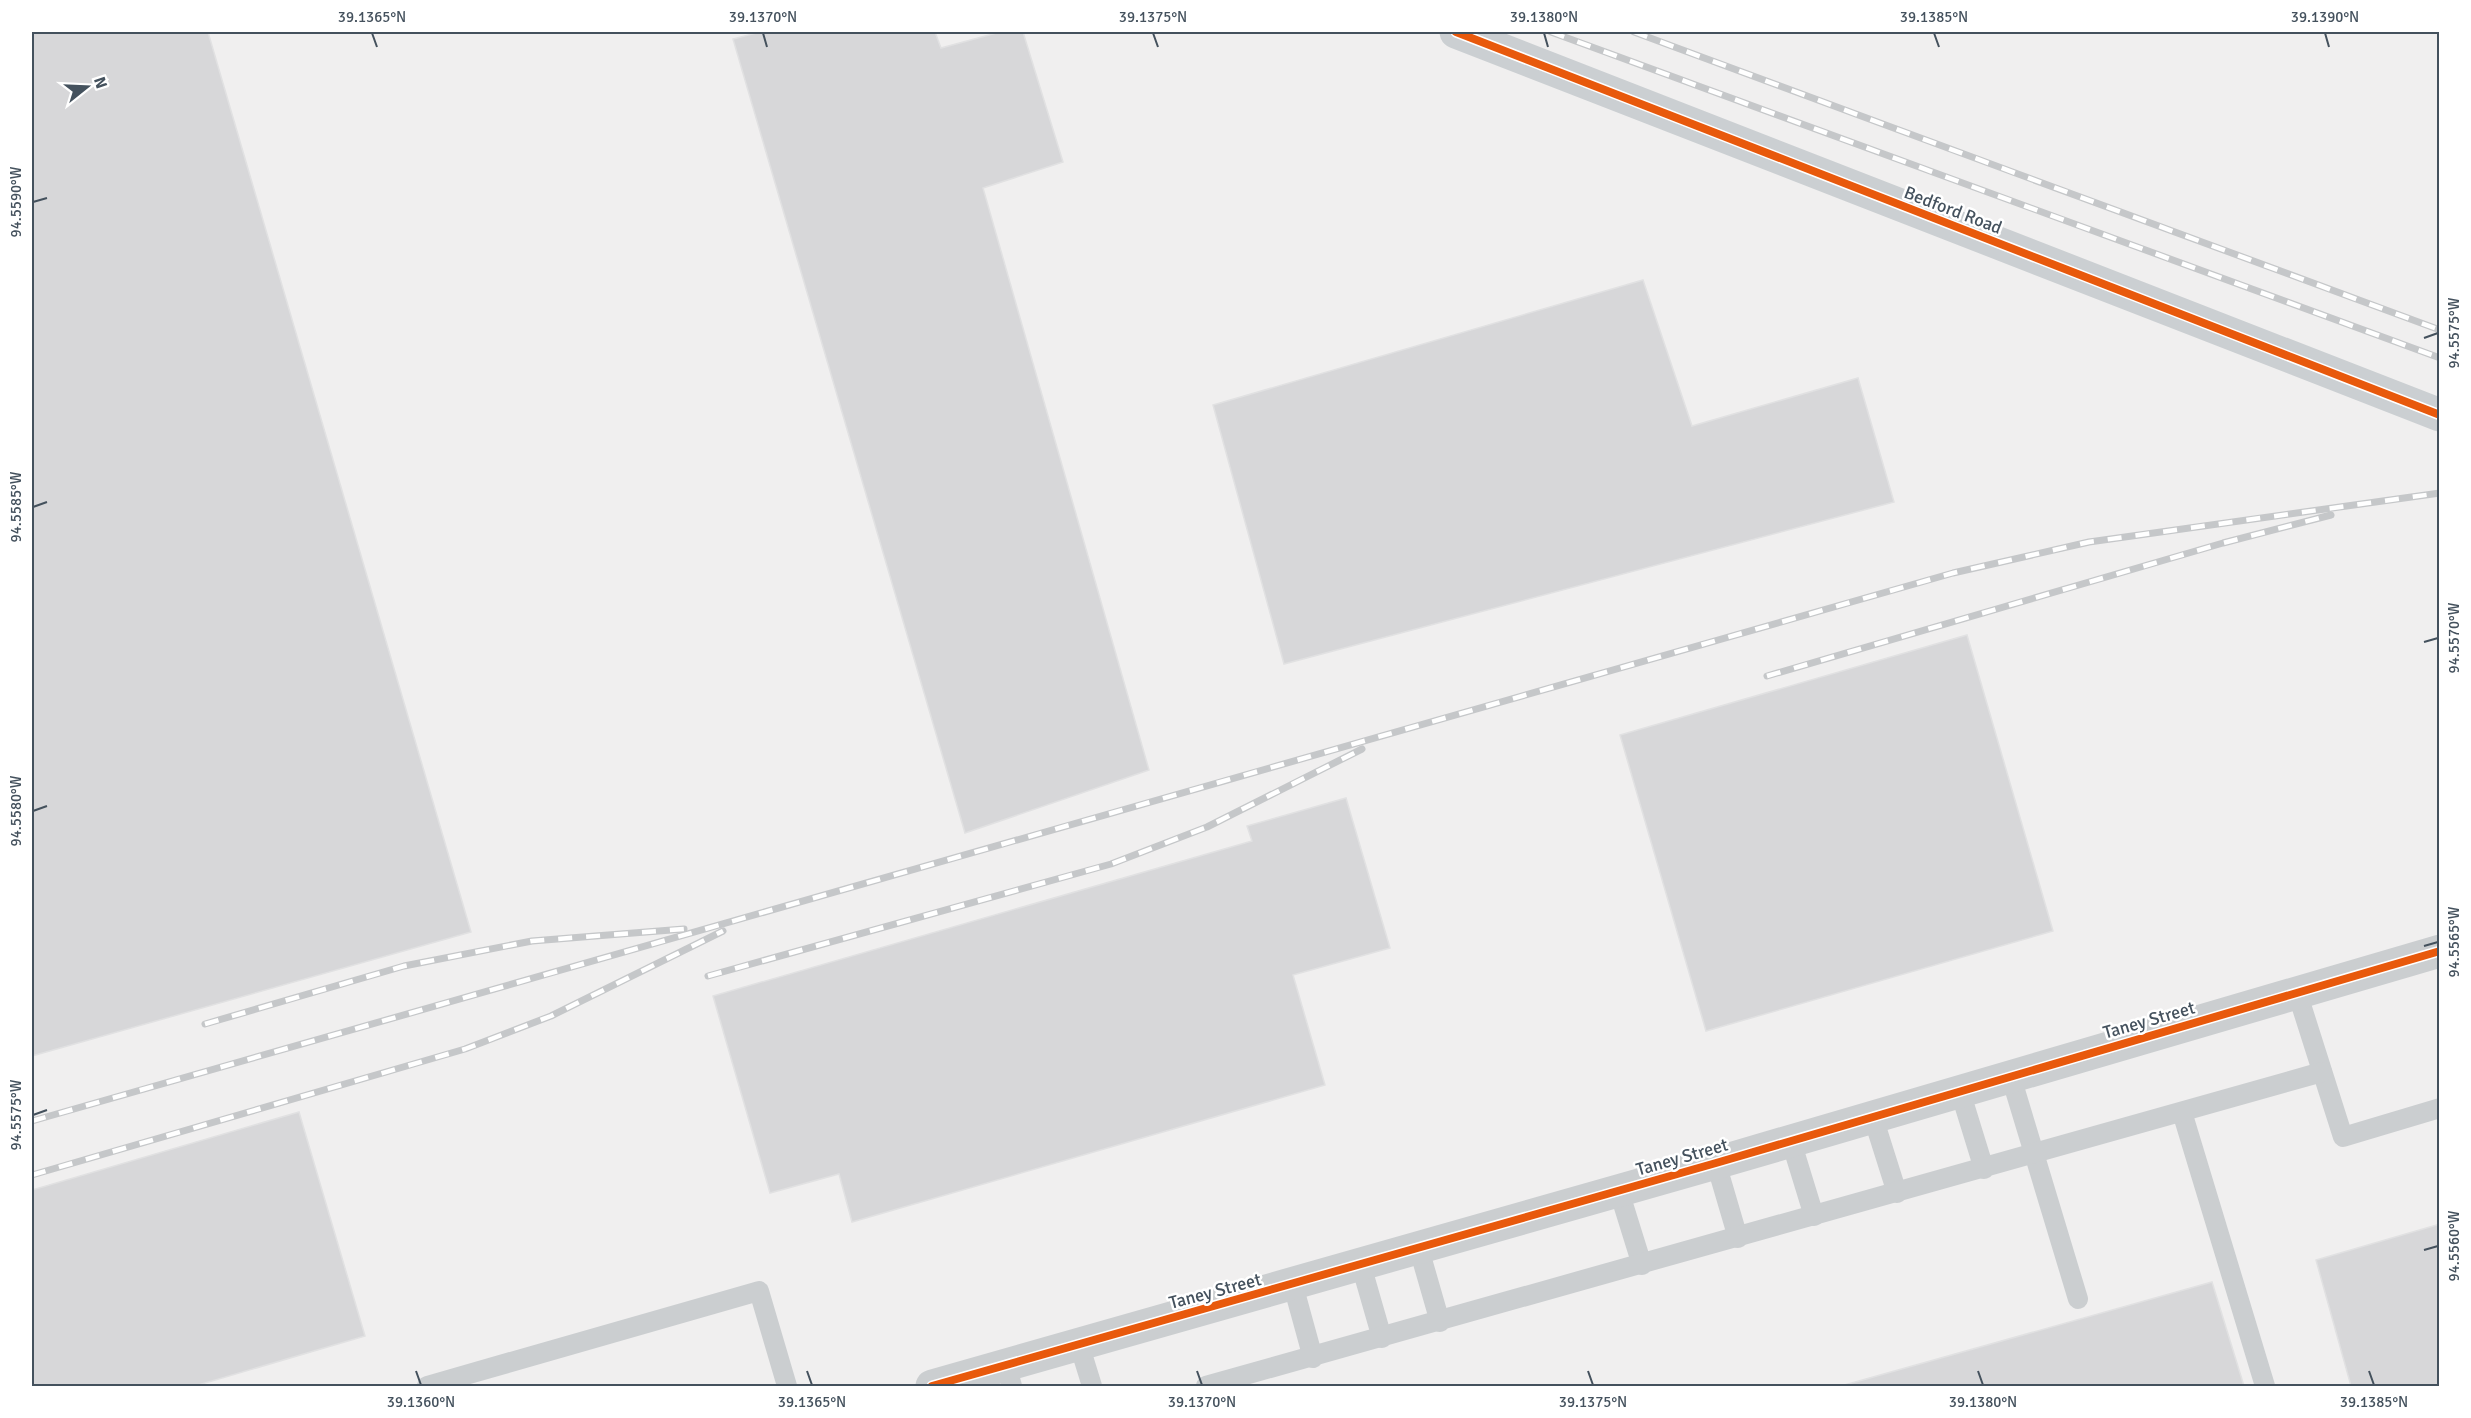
<svg xmlns="http://www.w3.org/2000/svg" width="2471" height="1418" font-family="Signika,sans-serif">
<style>
.building{fill:#d7d7d9;stroke:#e1e1e2;stroke-width:1.5}
.lines{fill:none;stroke-linecap:round;stroke-linejoin:round}
.lane{stroke:#cbced0;stroke-width:20}
.street{stroke:#cbced0;stroke-width:33}
.secondary{stroke:#cbcfd2;stroke-width:33}
.rail-casing{stroke:#c5c7c9;stroke-width:7}
.rail{stroke:#fff;stroke-width:4.5;stroke-dasharray:14;stroke-linecap:butt}
.cycleway-casing{stroke:#fff;stroke-width:11}
.cycleway{stroke:#e8590c;stroke-width:8}
.ticks{fill:none;stroke:#44515d;stroke-width:2}
.labels{text-anchor:middle;stroke-width:5;stroke-linejoin:round;paint-order:stroke}
.street-label{font-size:18px;fill:#44515d;stroke:#fff}
.neatline{fill:none;stroke:#44515d;stroke-width:2}
.ticks-label{font-size:15px;text-anchor:middle;fill:#44515d}
</style>
<rect width="100%" height="100%" fill="#f0efef"/>
<g class="building">
<polygon points="32,32 208,32 471,932 32,1056"/>
<polygon points="760,32 935,32 941,48 1000,32 1023,32 1063,162 983,188 1149,770 965,833 733,39"/>
<polygon points="1643,280 1692,426 1858,378 1894,502 1284,664 1213,405"/>
<polygon points="1967,635 2053,931 1706,1031 1620,735"/>
<polygon points="1346,798 1390,948 1293,975 1325,1085 852,1222 839,1174 770,1193 713,996 1252,841 1247,826"/>
<polygon points="299,1112 365,1336 195,1386 32,1386 32,1190"/>
<polygon points="2440,1224 2440,1386 2351,1386 2316,1260"/>
<polygon points="2212,1282 2244,1386 1841,1386"/>
</g>
<g class="lines">
<g class="lane">
<polyline points="2297,992 2343,1137 2440,1108"/>
<polyline points="2011,1077 2078,1299"/>
<polyline points="1960,1091 1984,1169"/>
<polyline points="2182,1112 2265,1386"/>
<polyline points="1873,1117 1897,1193"/>
<polyline points="1791,1141 1814,1216"/>
<polyline points="1716,1163 1738,1238"/>
<polyline points="1619,1191 1642,1265"/>
<polyline points="1419,1249 1440,1322"/>
<polyline points="1361,1265 1382,1338"/>
<polyline points="1293,1285 1313,1358"/>
<polyline points="1079,1344 1092,1386"/>
<polyline points="1006,1365 1012,1386"/>
<polyline points="427,1386 759,1291 787,1386"/>
<polyline points="1206,1386 2322,1072"/>
</g>
<polyline class="street" points="932,1386 1716,1163 2440,951"/>
<polyline class="secondary" points="1456,32 2440,415"/>
<g class="rail-casing">
<g id="rail">
<polyline points="1551,32 2440,358"/>
<polyline points="1634,32 2440,330"/>
<polyline points="1767,676 2223,543 2331,515"/>
<polyline points="708,976 1111,864 1207,827 1362,749"/>
<polyline points="205,1024 404,966 532,941 684,929"/>
<polyline points="32,1121 1953,573 2089,542 2440,493"/>
<polyline points="32,1175 465,1049 551,1016 723,931"/>
</g>
</g>
<use href="#rail" class="rail"/>
<g class="cycleway-casing">
<g id="cycleway">
<polyline points="1456,32 2440,415"/>
<polyline points="932,1386 1716,1163 2440,951"/>
</g>
</g>
<use href="#cycleway" class="cycleway"/>
</g>
<path class="ticks" d="M 372,33 L 377,47M 763,33 L 767,47M 1153,33 L 1158,47M 1544,33 L 1548,47M 1934,33 L 1939,47M 2325,33 L 2329,47M 33,202 L 47,198M 2424,338 L 2438,333M 33,507 L 47,502M 2424,642 L 2438,638M 33,811 L 47,806M 2424,946 L 2438,942M 33,1115 L 47,1110M 2424,1250 L 2438,1246M 416,1371 L 421,1385M 807,1371 L 812,1385M 1197,1371 L 1202,1385M 1588,1371 L 1593,1385M 1978,1371 L 1983,1385M 2369,1371 L 2374,1385"/>
<g class="labels">
<g class="street-label">
<text transform="translate(1953 210) rotate(21)" y="6">Bedford Road</text>
<text transform="translate(2149 1020) rotate(-16)" y="6">Taney Street</text>
<text transform="translate(1682 1157) rotate(-16)" y="6">Taney Street</text>
<text transform="translate(1215 1291) rotate(-15)" y="6">Taney Street</text>
</g>
</g>
<rect width="2471" height="1418" fill="none" stroke="#ffffff" stroke-width="66"/>
<g transform="translate(87 87) rotate(72)" stroke="#ffffff" stroke-width="4.5" paint-order="stroke">
<path d="M0-4.5L10 22L0 15L-10 22Z" fill="#44515d"/>
<text y="-9" font-size="16" font-weight="bold" text-anchor="middle" fill="#44515d">N</text>
</g>
<rect x="33" y="33" width="2405" height="1352" class="neatline"/>
<g class="ticks-label">
<text x="372" y="22">39.1365°N</text>
<text x="763" y="22">39.1370°N</text>
<text x="1153" y="22">39.1375°N</text>
<text x="1544" y="22">39.1380°N</text>
<text x="1934" y="22">39.1385°N</text>
<text x="2325" y="22">39.1390°N</text>
<text transform="translate(16 202) rotate(-90)" y="5">94.5590°W</text>
<text transform="translate(2454 333) rotate(-90)" y="5">94.5575°W</text>
<text transform="translate(16 507) rotate(-90)" y="5">94.5585°W</text>
<text transform="translate(2454 638) rotate(-90)" y="5">94.5570°W</text>
<text transform="translate(16 811) rotate(-90)" y="5">94.5580°W</text>
<text transform="translate(2454 942) rotate(-90)" y="5">94.5565°W</text>
<text transform="translate(16 1115) rotate(-90)" y="5">94.5575°W</text>
<text transform="translate(2454 1246) rotate(-90)" y="5">94.5560°W</text>
<text x="421" y="1407">39.1360°N</text>
<text x="812" y="1407">39.1365°N</text>
<text x="1202" y="1407">39.1370°N</text>
<text x="1593" y="1407">39.1375°N</text>
<text x="1983" y="1407">39.1380°N</text>
<text x="2374" y="1407">39.1385°N</text>
</g>
</svg>
